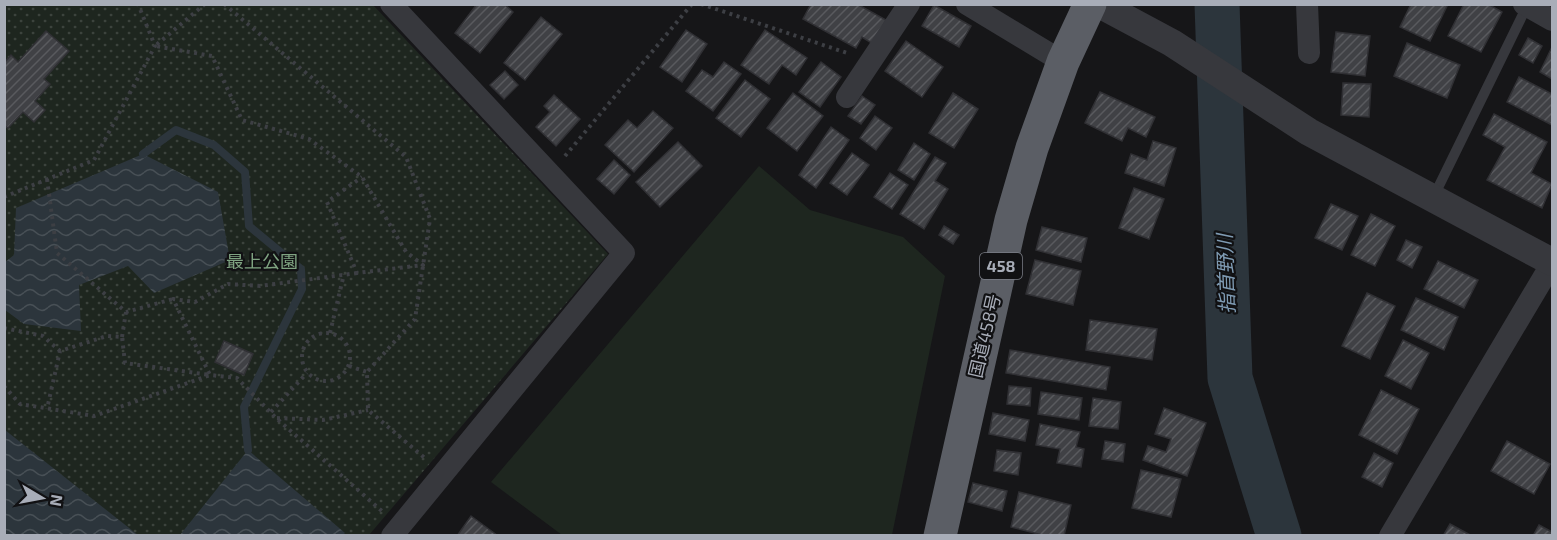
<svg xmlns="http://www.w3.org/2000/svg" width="1557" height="540" font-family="'Exo 2','Noto Sans JP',sans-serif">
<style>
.park{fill:url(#park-dots)}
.pitch{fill:#1e261f}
.water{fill:url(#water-waves)}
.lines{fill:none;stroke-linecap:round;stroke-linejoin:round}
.stream{stroke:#2c353c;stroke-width:8}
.river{stroke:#2c353c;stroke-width:45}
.building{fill:url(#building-hatch);stroke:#303034;stroke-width:1.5}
.path{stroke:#3d3f44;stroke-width:4;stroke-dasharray:3 4.5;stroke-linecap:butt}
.service{stroke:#37383d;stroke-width:10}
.minor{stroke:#37383d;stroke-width:22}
.tertiary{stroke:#37383d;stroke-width:28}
.trunk{stroke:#5b5e65;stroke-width:33}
.labels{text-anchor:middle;stroke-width:4.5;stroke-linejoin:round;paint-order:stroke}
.shield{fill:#111113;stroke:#7b7e86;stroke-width:1.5}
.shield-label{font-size:16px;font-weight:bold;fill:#a8adb8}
.park-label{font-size:18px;fill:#7fa381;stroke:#111113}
.street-label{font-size:18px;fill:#a8adb8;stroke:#111113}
.water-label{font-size:20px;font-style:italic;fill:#7f9bb3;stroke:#111113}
</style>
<defs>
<pattern id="park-dots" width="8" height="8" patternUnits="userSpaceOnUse" patternTransform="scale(1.5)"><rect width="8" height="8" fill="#1e261f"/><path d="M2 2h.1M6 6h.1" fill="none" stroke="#3c433d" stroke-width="1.8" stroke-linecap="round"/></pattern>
<pattern id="water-waves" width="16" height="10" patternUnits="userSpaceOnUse" patternTransform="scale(1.5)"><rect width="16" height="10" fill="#2c353c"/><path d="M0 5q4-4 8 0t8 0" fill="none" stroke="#485056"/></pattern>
<pattern id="building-hatch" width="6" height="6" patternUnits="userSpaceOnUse" patternTransform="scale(1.5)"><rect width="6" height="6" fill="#404145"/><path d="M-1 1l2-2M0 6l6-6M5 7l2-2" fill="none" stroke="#595a5e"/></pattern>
</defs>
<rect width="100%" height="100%" fill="#161618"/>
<polygon class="park" points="4,5 373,5 608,254 369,535 5,535"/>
<polygon class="pitch" points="759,166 810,210 903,237 945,276 892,535 562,535 491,482"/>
<g class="water">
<polygon points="143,154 218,192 230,260 154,293 128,266 79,285 81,331 24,324 5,310 5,262 14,255 16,208"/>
<polygon points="4,430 5,430 138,535 5,535"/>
<polygon points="248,450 345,533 343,535 180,535"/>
</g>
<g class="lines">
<polyline class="stream" points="143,154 176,130 214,145 245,172 249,226 301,269 302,289 244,407 248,450"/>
<polyline class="river" points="1217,4 1230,378 1279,536"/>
</g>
<g class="building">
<polygon points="477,4 504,4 513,12 480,53 455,33"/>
<polygon points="811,4 857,4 886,20 873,44 862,37 856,48 803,19"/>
<polygon points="1411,4 1448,4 1430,41 1400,27"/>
<polygon points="1464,4 1488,4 1502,12 1481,52 1448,36"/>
<polygon points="934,5 971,26 959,47 922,26"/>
<polygon points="541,17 562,34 525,80 504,63"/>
<polygon points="686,30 707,44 682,82 660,67"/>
<polygon points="765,30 807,58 796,75 782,65 769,84 741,65"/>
<polygon points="46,31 69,51 44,79 50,84 35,101 45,110 34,122 23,112 8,128 4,126 4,63 11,55 18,62"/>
<polygon points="1336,32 1370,36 1365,76 1331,72"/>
<polygon points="1528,38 1542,46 1533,63 1519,55"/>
<polygon points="906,41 943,67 922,97 885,71"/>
<polygon points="1407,43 1460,65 1447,98 1394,76"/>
<polygon points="1552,47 1552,79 1540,72"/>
<polygon points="724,62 741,74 713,111 686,91 702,70 713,77"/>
<polygon points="821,62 841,77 820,107 799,92"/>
<polygon points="505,71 518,85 504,99 490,85"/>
<polygon points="1519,77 1552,94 1552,125 1507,102"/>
<polygon points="745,80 770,99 741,137 716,118"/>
<polygon points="1343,83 1371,84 1369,117 1341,115"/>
<polygon points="1100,92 1155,117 1146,137 1128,128 1122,141 1085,123"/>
<polygon points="793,93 823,116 797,151 767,128"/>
<polygon points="953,93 978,109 954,148 929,133"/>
<polygon points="554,95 580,119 556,146 536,127 550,112 544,106"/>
<polygon points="862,96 875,105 861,124 848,116"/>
<polygon points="653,111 673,128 634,172 605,145 628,120 637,128"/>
<polygon points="1494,114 1547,142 1531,173 1552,184 1542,208 1487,180 1505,147 1483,135"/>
<polygon points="875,116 892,128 876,150 860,138"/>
<polygon points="831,127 849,140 816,188 799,175"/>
<polygon points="1153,141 1176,148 1164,186 1125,173 1131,154 1147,160"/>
<polygon points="678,142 702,166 660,207 636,182"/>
<polygon points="914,143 930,154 914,180 898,170"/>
<polygon points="852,153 869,165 847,195 830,183"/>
<polygon points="935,157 946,163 935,181 948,189 924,229 900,214"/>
<polygon points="614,160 630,175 614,194 597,179"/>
<polygon points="890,173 908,185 892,209 874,197"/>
<polygon points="1134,188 1164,199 1149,239 1119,228"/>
<polygon points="1331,204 1358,216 1342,250 1315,238"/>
<polygon points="1371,214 1395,226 1375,266 1351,255"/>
<polygon points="944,226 959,235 953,244 939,235"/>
<polygon points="1042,227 1087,238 1081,262 1036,250"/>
<polygon points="1406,240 1422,247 1412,268 1397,260"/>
<polygon points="1035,260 1081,271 1073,305 1026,294"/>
<polygon points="1438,261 1478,280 1464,308 1424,289"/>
<polygon points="1367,293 1395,306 1370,359 1342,346"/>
<polygon points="1416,298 1458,317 1444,350 1401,330"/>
<polygon points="1090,320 1157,329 1152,360 1086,350"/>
<polygon points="1403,340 1429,353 1411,389 1385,376"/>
<polygon points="224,341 253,354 244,375 215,362"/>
<polygon points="1010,350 1110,367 1106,390 1006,373"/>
<polygon points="1009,386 1031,388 1030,406 1007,404"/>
<polygon points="1381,390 1419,409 1397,454 1359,435"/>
<polygon points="1041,392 1082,398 1079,420 1038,414"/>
<polygon points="1093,398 1121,402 1118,429 1089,426"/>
<polygon points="1164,408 1206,423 1187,476 1143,460 1148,446 1166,452 1171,439 1155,434"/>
<polygon points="993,413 1029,420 1025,441 989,434"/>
<polygon points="1040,424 1080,432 1076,447 1084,449 1081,467 1057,463 1060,449 1036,445"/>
<polygon points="1105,441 1125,444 1123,462 1102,459"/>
<polygon points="1507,441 1550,464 1534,494 1491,471"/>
<polygon points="997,450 1021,453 1018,475 994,471"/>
<polygon points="1374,453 1393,463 1382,487 1362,477"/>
<polygon points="1141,470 1181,479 1171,517 1132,508"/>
<polygon points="973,483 1007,491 1002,511 968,502"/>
<polygon points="1019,492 1071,505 1064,536 1046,536 1011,527"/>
<polygon points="471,516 498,536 457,536"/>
<polygon points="1450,524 1472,536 1443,536"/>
<polygon points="1539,525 1552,532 1552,536 1533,536"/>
</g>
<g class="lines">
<g class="path">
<polyline points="205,4 155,46 212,56 242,120 309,139 362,177 406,252 423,265 357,273 327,202 362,177"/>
<polyline points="224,4 406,157 430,219 415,319 367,372 368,410 426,459"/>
<polyline points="701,4 847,53"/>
<polyline points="565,156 692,4"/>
<polyline points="47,179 57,253 126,312 173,299"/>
<polyline points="4,197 94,160 155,46 138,4"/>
<polyline points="357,273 260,286 228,284 195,302 173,299 210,375 237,378 276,418 383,512"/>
<polyline points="4,328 43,336 60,351"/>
<circle cx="326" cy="357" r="24"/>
<polyline points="330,333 344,274"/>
<polyline points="122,337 126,312"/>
<polyline points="349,366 367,372"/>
<polyline points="4,386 20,404 94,416 210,375 125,363 122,337 107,336 60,351 47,409"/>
<polyline points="271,412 307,373"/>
<polyline points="277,418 323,420 368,410"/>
</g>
<polyline class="service" points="1433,198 1527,6"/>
<g class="minor">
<polyline points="391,4 624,253 392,536"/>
<polyline points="967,4 1063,62"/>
<polyline points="1307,4 1309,53"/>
<polyline points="1524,4 1552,20"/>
<polyline points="847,97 909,4"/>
<polyline points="1390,536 1552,263"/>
</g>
<polyline class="tertiary" points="1099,4 1172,43 1309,132 1552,262"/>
<polyline class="trunk" points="940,536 1011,220 1032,148 1063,62 1090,4"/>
</g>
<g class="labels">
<rect class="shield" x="980" y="253" width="42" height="26" rx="4.5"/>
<g class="shield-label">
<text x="1001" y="272">458</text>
</g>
<g class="park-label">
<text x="262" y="268">最上公園</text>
</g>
<g class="street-label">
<text transform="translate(985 336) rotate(-77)" y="6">国道458号</text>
</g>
<g class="water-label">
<text transform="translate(1226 274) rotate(-92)" y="7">指首野川</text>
</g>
</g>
<rect width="1557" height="540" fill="none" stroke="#a8adb8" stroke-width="12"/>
<g transform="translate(42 498) rotate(100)" stroke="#111113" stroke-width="4.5" paint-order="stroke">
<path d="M0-4.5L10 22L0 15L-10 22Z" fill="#a8adb8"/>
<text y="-9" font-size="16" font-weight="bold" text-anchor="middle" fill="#a8adb8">N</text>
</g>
</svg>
